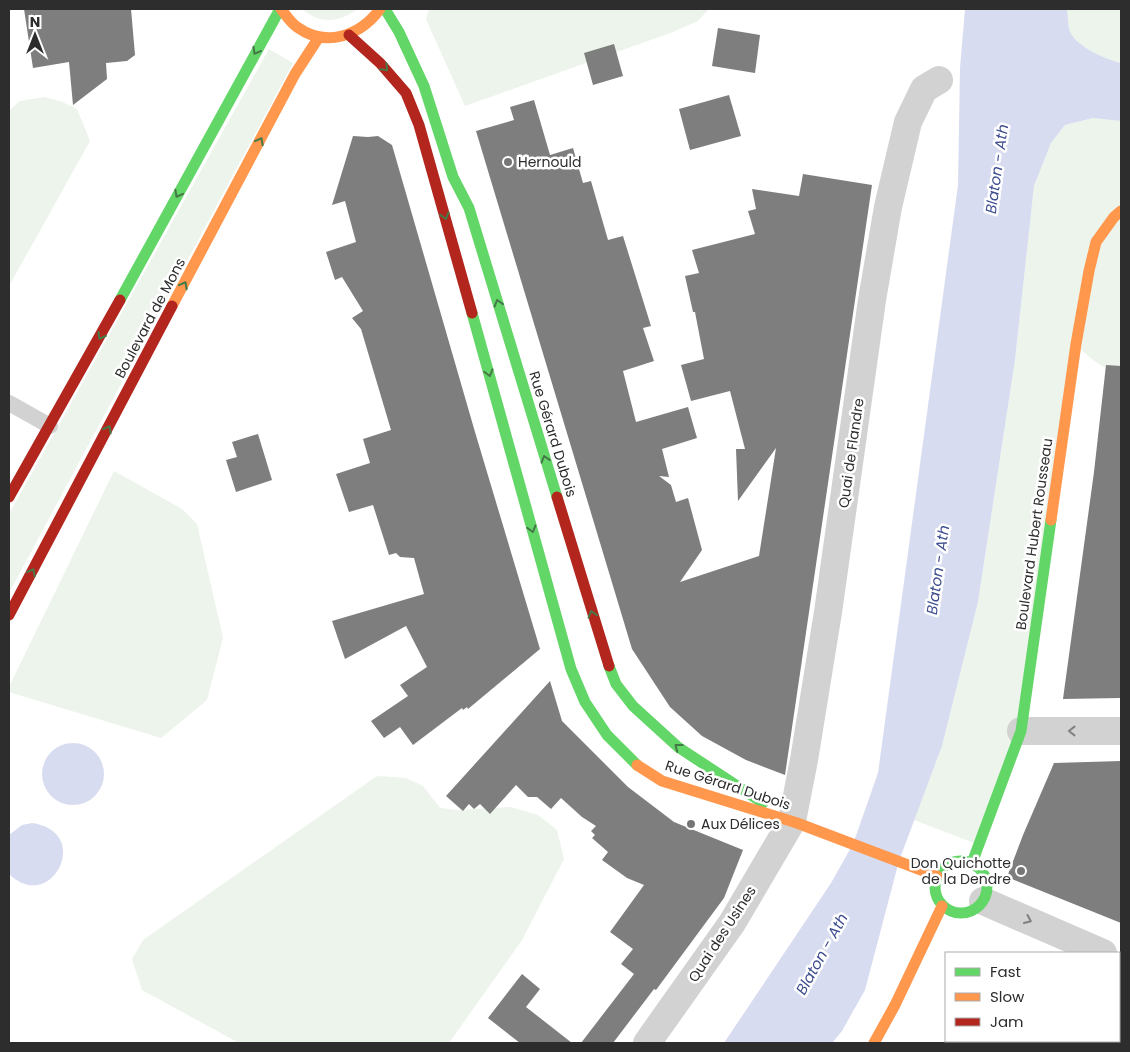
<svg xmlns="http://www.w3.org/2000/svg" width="1130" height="1052" font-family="Poppins,sans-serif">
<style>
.green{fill:#ecf4eb}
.water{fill:#d8dcf0}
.building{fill:#7e7e7e}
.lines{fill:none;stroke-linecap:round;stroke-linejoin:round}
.lane{stroke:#d2d2d2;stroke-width:16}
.street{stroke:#d2d2d2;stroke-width:28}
.fast{stroke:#63d668;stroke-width:11}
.slow{stroke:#ff974d;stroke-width:11}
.jam{stroke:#b3261e;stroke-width:11}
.oneway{stroke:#457948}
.oneway2{stroke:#808080}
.poi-dot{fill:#767676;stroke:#fff;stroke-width:2}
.labels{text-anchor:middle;stroke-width:5;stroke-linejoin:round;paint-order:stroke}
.poi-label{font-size:14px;fill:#2d2d2d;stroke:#fff;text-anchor:start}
.street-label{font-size:14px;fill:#2d2d2d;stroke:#fff}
.water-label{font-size:15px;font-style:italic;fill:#3c4c8e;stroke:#fff}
</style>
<rect width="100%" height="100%" fill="#fff"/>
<g class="green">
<path d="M 302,9 L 357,9 C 340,23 319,24 302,9 Z"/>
<polygon points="429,9 709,9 698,21 673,32 465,106 426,19"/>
<path d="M 1067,9 L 1121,9 L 1121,63 C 1105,59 1074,46 1069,29 C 1068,23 1068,15 1067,9 Z"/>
<polygon points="269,49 293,63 9,593 9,514"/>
<polygon points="44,97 60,101 77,109 90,141 9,286 9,111 20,101"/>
<path d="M 1093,118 L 1121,121 L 1121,372 C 1099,368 1092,359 1076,345 L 1021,731 L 979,845 L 914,820 L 942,746 L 978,602 L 1015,360 L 1034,186 L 1051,143 L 1065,125 Z"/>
<polygon points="114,471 182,509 197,524 223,638 207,700 161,738 9,692 9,687"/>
<polygon points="377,776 406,778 423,786 440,808 457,810 511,807 538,815 557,830 564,859 522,940 449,1043 239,1043 142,990 132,959 143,940"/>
</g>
<g class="water">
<path d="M 965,9 L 1067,9 C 1068,15 1068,23 1069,29 C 1074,46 1105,59 1121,63 L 1121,121 L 1093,118 L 1065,125 L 1051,143 L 1034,186 L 1015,360 L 978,602 L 942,746 L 899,861 L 865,990 L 842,1031 L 832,1043 L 724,1043 L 831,883 L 853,844 L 878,773 L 958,185 L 960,68 Z"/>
<circle cx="73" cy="774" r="31"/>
<path d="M 32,823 C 94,832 51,915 9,874 L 9,835 L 22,825 Z"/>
</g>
<g class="building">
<polygon points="24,9 131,9 135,55 127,61 106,63 107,79 73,105 69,62 33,68"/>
<polygon points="718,28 760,35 755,73 712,66"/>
<polygon points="614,44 623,76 593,85 584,53"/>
<polygon points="729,95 741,136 690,150 679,109"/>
<polygon points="534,100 550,155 573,148 583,183 591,181 608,240 623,236 651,326 643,328 654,361 623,371 636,422 688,407 697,438 662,449 669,477 659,476 671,485 676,502 688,498 702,550 680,582 759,556 776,448 738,501 736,449 745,449 730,391 691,401 681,365 704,359 695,312 693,312 685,276 699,273 692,250 755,234 748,211 756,209 752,189 799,196 803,174 872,185 785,775 746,760 702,736 670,707 632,649 476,131 514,120 510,107"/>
<polygon points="353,136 368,137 378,136 392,145 475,432 540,649 468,709 467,707 463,710 462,708 413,745 400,727 384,738 371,721 408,696 400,685 427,667 406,626 345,659 332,621 424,594 414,558 400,557 396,553 389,555 373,505 349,512 336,474 370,463 363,439 391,430 361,329 352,318 363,311 342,277 335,280 326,252 356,242 345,201 332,205"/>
<polygon points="1106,365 1121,366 1121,698 1063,699 1094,472"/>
<polygon points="258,434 272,480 236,492 226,460 237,457 232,442"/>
<polygon points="550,681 562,721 628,787 674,822 743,850 724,898 656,990 654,989 613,1043 581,1043 634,974 621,964 633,949 610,932 644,885 627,878 602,860 608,852 592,838 595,835 591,831 596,826 582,817 561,798 551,809 537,797 528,797 516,785 490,814 480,804 474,809 469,804 463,811 446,796"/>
<polygon points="1121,761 1121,923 1007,877 1023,835 1054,763"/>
<polygon points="522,974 540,989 526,1007 572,1043 520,1043 488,1018"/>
</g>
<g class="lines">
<polyline class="lane" points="9,403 50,426"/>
<g class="street">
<polyline points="1021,731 1121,731"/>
<polyline points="983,901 1103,953"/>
<polyline points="647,1043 732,923 792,821 804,760 828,612 872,300 888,207 908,122 924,89 939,80"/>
</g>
<g class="fast">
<polyline points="385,9 399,32 424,86 453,177 469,208 557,497"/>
<polyline points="120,300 280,9"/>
<polyline points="472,313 571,669 585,702 607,735 637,765"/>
<polyline points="609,666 616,684 633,706 678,747 763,803"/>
<circle cx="961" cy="887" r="26"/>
<polyline points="972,863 1021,731 1051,520"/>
</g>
<g class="slow">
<path d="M 281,9 C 286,15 290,22 297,27 C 326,48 360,36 380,9"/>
<polyline points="172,306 295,74 319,37"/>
<polyline points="1051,520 1076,344 1089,271 1096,242 1114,217 1121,211"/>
<polyline points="637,765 662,781 797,823 937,876"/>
<polyline points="874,1043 895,1005 942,906"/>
</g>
<g class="jam">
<polyline points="349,35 380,63 406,93 419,125 472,313"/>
<polyline points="9,497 120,300"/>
<polyline points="557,497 609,666"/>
<polyline points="9,615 172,306"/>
</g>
</g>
<defs><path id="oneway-chevron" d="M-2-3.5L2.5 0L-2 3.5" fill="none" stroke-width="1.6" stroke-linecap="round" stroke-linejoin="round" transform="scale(1.25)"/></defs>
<g class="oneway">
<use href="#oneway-chevron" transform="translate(256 51) rotate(120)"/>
<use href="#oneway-chevron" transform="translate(385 68) rotate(45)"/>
<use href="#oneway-chevron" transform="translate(260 141) rotate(-62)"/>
<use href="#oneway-chevron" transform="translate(178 194) rotate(118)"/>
<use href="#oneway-chevron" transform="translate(445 216) rotate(74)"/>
<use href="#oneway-chevron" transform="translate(184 285) rotate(-62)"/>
<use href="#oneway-chevron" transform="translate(498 303) rotate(-107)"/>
<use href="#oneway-chevron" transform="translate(101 336) rotate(119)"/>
<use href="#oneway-chevron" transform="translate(489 373) rotate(74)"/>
<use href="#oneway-chevron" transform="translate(108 429) rotate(-62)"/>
<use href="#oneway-chevron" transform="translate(545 459) rotate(-107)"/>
<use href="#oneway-chevron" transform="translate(532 529) rotate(74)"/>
<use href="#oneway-chevron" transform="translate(32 572) rotate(-62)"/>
<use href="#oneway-chevron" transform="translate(592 614) rotate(-107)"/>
<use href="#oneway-chevron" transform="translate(678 747) rotate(-142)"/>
</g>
<g class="oneway2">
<use href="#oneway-chevron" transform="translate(1072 731) rotate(180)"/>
<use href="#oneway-chevron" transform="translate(1028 920) rotate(24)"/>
</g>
<g class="poi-dot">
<circle cx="508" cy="162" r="5"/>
<circle cx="691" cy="824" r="5"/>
<circle cx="1021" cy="871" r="5"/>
</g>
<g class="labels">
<g class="poi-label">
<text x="518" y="167">Hernould</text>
<text x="701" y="829">Aux Délices</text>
<text x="1011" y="868" text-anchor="end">Don Quichotte<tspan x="1011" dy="16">de la Dendre</tspan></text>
</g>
<g class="street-label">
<text transform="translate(150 318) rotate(-62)" y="5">Boulevard de Mons</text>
<text transform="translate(553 434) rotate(73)" y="5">Rue Gérard Dubois</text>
<text transform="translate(851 453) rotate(-82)" y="5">Quai de Flandre</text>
<text transform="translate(1034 534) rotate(-82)" y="5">Boulevard Hubert Rousseau</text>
<text transform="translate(728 785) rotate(18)" y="5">Rue Gérard Dubois</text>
<text transform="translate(722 934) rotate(-57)" y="5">Quai des Usines</text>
</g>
<g class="water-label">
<text transform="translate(997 169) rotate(-82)" y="5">Blaton - Ath</text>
<text transform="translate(938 570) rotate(-82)" y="5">Blaton - Ath</text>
<text transform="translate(822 954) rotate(-61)" y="5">Blaton - Ath</text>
</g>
</g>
<rect width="1130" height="1052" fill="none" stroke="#2d2d2d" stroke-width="20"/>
<rect x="945" y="952" width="175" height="90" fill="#ffffff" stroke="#ababab"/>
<rect x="955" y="968" width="25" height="8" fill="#63d668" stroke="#ababab"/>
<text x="990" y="977" font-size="15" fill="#2d2d2d">Fast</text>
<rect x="955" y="993" width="25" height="8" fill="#ff974d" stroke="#ababab"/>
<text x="990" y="1002" font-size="15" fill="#2d2d2d">Slow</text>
<rect x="955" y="1018" width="25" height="8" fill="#b3261e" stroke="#ababab"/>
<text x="990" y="1027" font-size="15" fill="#2d2d2d">Jam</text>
<g transform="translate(35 35)" stroke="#ffffff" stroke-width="4" paint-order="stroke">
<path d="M0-4L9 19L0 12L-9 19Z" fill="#2d2d2d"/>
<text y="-8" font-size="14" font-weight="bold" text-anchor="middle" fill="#2d2d2d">N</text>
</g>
</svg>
